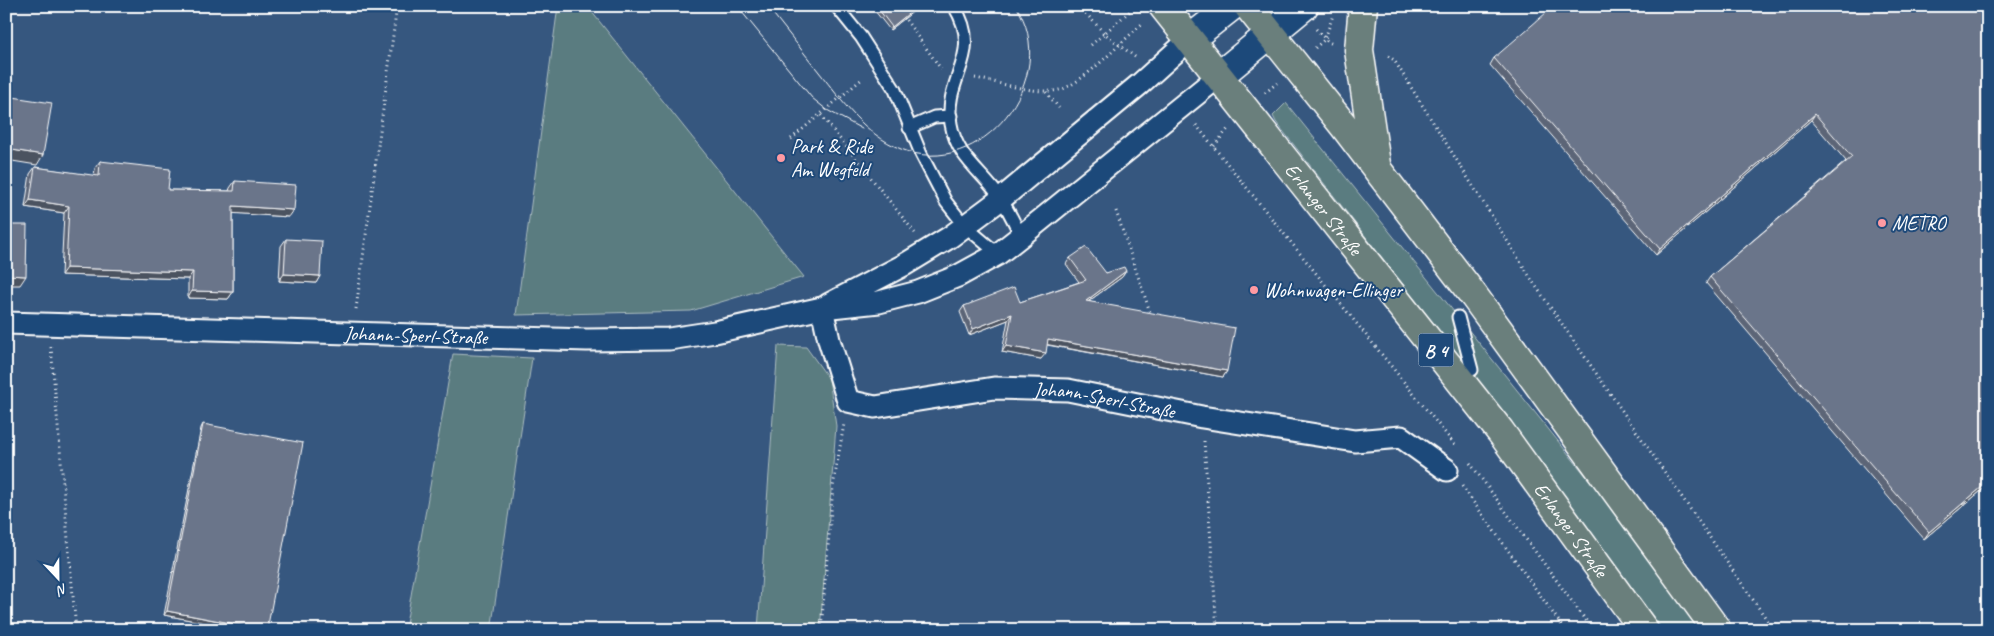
<svg xmlns="http://www.w3.org/2000/svg" width="1994" height="636" font-family="Caveat,sans-serif">
<style>
.green{fill:#5a7b80;stroke:#acbdc0}
.lines{fill:none;stroke-linecap:round;stroke-linejoin:round}
.lane-casing{stroke:#fff;stroke-width:15}
.street-casing{stroke:#fff;stroke-width:25}
.secondary-casing{stroke:#fff;stroke-width:31}
.primary-casing{stroke:#fff;stroke-width:31}
.path{stroke:#fff;stroke-width:3;stroke-dasharray:1 4;stroke-linecap:butt}
.lane{stroke:#1f4a7a;stroke-width:11}
.street{stroke:#1f4a7a;stroke-width:21}
.secondary{stroke:#1f4a7a;stroke-width:28}
.primary{stroke:#6b7f7c;stroke-width:28}
.tram{stroke:#fff;stroke-width:1}
.wall{fill:#5c6577;stroke:#fff}
.shaded-wall{fill:#4b5261;stroke:#fff}
.building{fill:#6b758a;stroke:#fff}
.poi-dot{fill:#ff9aa2;stroke:#1f4a7a;stroke-width:2}
.labels{text-anchor:middle;stroke-width:4;stroke-linejoin:round;paint-order:stroke}
.shield{fill:#1f4a7a;stroke:#bcc9d7;stroke-width:1}
.shield-label{font-size:19px;font-weight:bold;fill:#fff}
.poi-label{font-size:20px;fill:#fff;stroke:#1f4a7a;text-anchor:start}
.street-label{font-size:20px;fill:#fff;stroke:#1f4a7a}
</style>
<rect width="100%" height="100%" fill="#36577f"/>
<filter id="ink" filterUnits="userSpaceOnUse"><feTurbulence type="fractalNoise" baseFrequency=".02" numOctaves="2"/><feDisplacementMap in="SourceGraphic" scale="10" xChannelSelector="R" yChannelSelector="G"/><feConvolveMatrix kernelMatrix="1 2 1 2 8 2 1 2 1" color-interpolation-filters="sRGB"/></filter>
<g filter="url(#ink)">
<g class="green">
<polygon points="558,6 587,6 804,277 691,311 516,315"/>
<polygon points="1286,103 1607,502 1701,630 1663,630 1520,434 1276,122 1273,116"/>
<polygon points="778,346 806,347 829,379 836,426 820,630 758,630"/>
<polygon points="453,354 532,358 491,630 405,630"/>
</g>
<g class="lines">
<g class="lane-casing">
<g id="lane">
<polyline points="836,6 861,37 895,90 921,154 946,202 965,226 998,254"/>
<path d="M 954,6 C 985,56 943,77 951,124 C 957,159 983,172 1001,199 C 1009,211 1015,224 1021,236"/>
<polyline points="909,128 934,117 951,116"/>
<polyline points="1458,317 1472,370"/>
</g>
</g>
<g class="street-casing">
<g id="street">
<polyline points="829,304 904,265 950,237 1001,199 1140,84 1190,39"/>
<path id="s1" d="M 822,308 L 829,340 L 848,401 L 875,407 L 994,388 L 1068,390 L 1202,417 L 1355,441 L 1401,437 L 1447,470"/>
<path id="s2" d="M 6,323 L 587,340 L 669,339 L 715,332 L 822,308 L 879,302 L 918,292 L 958,276 L 998,254 L 1021,236 L 1219,76"/>
</g>
</g>
<g class="secondary-casing">
<g id="secondary">
<polyline points="1190,39 1232,6"/>
<polyline points="1219,76 1304,6"/>
</g>
</g>
<g class="primary-casing">
<g id="primary">
<path id="s3" d="M 1163,6 L 1500,431 L 1644,630"/>
<polyline points="1248,6 1344,126 1474,296 1717,630"/>
<polyline points="1363,6 1359,50 1376,164"/>
</g>
</g>
<g class="path">
<polyline points="1079,6 1104,33 1135,57"/>
<polyline points="906,20 941,69"/>
<polyline points="1316,29 1328,42 1333,44"/>
<polyline points="1091,45 1130,11"/>
<polyline points="1315,48 1325,39 1333,15"/>
<polyline points="1388,56 1394,60 1535,285 1774,630"/>
<path d="M 975,78 C 998,82 1036,95 1059,90 C 1082,85 1124,39 1143,23"/>
<polyline points="1046,92 1059,108"/>
<polyline points="1265,93 1277,83"/>
<polyline points="821,115 915,233"/>
<polyline points="1196,125 1455,445"/>
<polyline points="791,139 862,79"/>
<polyline points="1214,146 1228,129"/>
<polyline points="1116,211 1151,315"/>
<polyline points="356,309 397,6"/>
<polyline points="51,347 76,630"/>
<polyline points="1204,441 1217,630"/>
<polyline points="1470,463 1593,630"/>
<polyline points="1462,486 1565,630"/>
<polyline points="821,630 833,487 844,424"/>
</g>
<use href="#lane" class="lane"/>
<use href="#street" class="street"/>
<use href="#secondary" class="secondary"/>
<use href="#primary" class="primary"/>
<g class="tram">
<polyline points="737,6 812,98 827,110 862,129"/>
<path d="M 767,6 C 784,28 802,50 819,72 C 843,102 864,134 901,149 C 981,182 1063,77 1016,6"/>
</g>
</g>
<g class="wall">
<polygon points="871,6 920,6 890,30"/>
<polygon points="1988,6 1988,485 1924,539 1706,283 1710,277 1846,161 1811,120 1656,255 1490,65 1494,58"/>
<polygon points="100,161 168,190 229,191 230,188 235,181 289,217 233,213 233,292 228,299 188,298 188,279 61,275 64,213 25,207 30,174 35,167 94,176 95,168"/>
<polygon points="286,239 320,276 316,283 279,281 281,246"/>
<polygon points="1070,258 1106,273 1126,271 1122,277 1089,301 1227,371 1223,377 1047,345 1041,359 1002,352 1008,320 969,335 960,312 964,306 1020,302 1079,282 1066,264"/>
<polygon points="203,424 267,630 244,630 164,615 201,428"/>
</g>
<g class="shaded-wall">
<polygon points="918,6 920,6 890,30 892,27"/>
<polygon points="1815,114 1811,120 1656,255 1660,249"/>
<polygon points="6,149 43,155 37,165 6,160"/>
<polygon points="30,200 69,206 64,213 25,207"/>
<polygon points="233,206 294,210 289,217 228,213"/>
<polygon points="66,268 193,272 188,279 61,275"/>
<polygon points="1126,271 1122,277 1082,306 1086,301"/>
<polygon points="284,274 320,276 316,283 279,281"/>
<polygon points="6,275 26,276 20,285 6,285"/>
<polygon points="192,291 233,292 228,299 188,298"/>
<polygon points="1012,314 1008,320 969,335 973,329"/>
<polygon points="1048,339 1227,371 1223,377 1044,344"/>
<polygon points="1006,346 1046,353 1041,359 1002,352"/>
<polygon points="1988,482 1988,485 1924,539 1929,532"/>
<polygon points="167,611 265,630 244,630 164,615"/>
</g>
<g class="building">
<polygon points="876,6 918,6 892,27"/>
<polygon points="1554,6 1988,6 1988,482 1929,532 1710,277 1852,157 1815,114 1660,249 1494,58"/>
<polygon points="6,96 52,103 43,155 6,149"/>
<polygon points="100,161 170,169 168,190 234,191 235,181 296,185 294,210 233,206 233,292 192,291 193,272 66,268 69,206 30,200 35,167 99,176"/>
<polygon points="6,225 27,225 26,276 6,275"/>
<polygon points="286,239 322,241 320,276 284,274"/>
<polygon points="1086,247 1106,273 1124,267 1126,271 1086,301 1235,328 1227,371 1048,339 1046,353 1006,346 1012,314 973,329 964,306 1014,287 1020,302 1086,280 1070,258"/>
<polygon points="203,424 303,443 267,630 167,611"/>
</g>
</g>
<g class="poi-dot">
<circle cx="781" cy="158" r="5"/>
<circle cx="1882" cy="223" r="5"/>
<circle cx="1254" cy="290" r="5"/>
</g>
<g class="labels">
<rect class="shield" x="1418.5" y="333.5" width="35" height="33" rx="4"/>
<g class="shield-label">
<text x="1436" y="357">B 4</text>
</g>
<g class="poi-label">
<text x="791" y="153">Park &amp; Ride<tspan x="791" dy="23">Am Wegfeld</tspan></text>
<text x="1892" y="230">METRO</text>
<text x="1264" y="297">Wohnwagen-Ellinger</text>
</g>
<g class="street-label">
<text dy="7" stroke="none"><textPath href="#s3" startOffset="259">Erlanger Straße</textPath></text>
<text dy="7" stroke="none"><textPath href="#s2" startOffset="410">Johann-Sperl-Straße</textPath></text>
<text dy="7" stroke="none"><textPath href="#s1" startOffset="356">Johann-Sperl-Straße</textPath></text>
<text dy="7" stroke="none"><textPath href="#s3" startOffset="664">Erlanger Straße</textPath></text>
</g>
</g>
<rect width="1994" height="636" fill="none" stroke="#1f4a7a" stroke-width="25"/>
<rect x="12" y="12" width="1969" height="611" fill="none" stroke="#fff" stroke-width="2" filter="url(#ink)"/>
<g transform="translate(58 578) rotate(158)" stroke="#1f4a7a" stroke-width="4" paint-order="stroke">
<path d="M0-4L9 19L0 12L-9 19Z" fill="#ffffff"/>
<text y="-8" font-size="14" font-weight="bold" text-anchor="middle" fill="#ffffff">N</text>
</g>
</svg>
